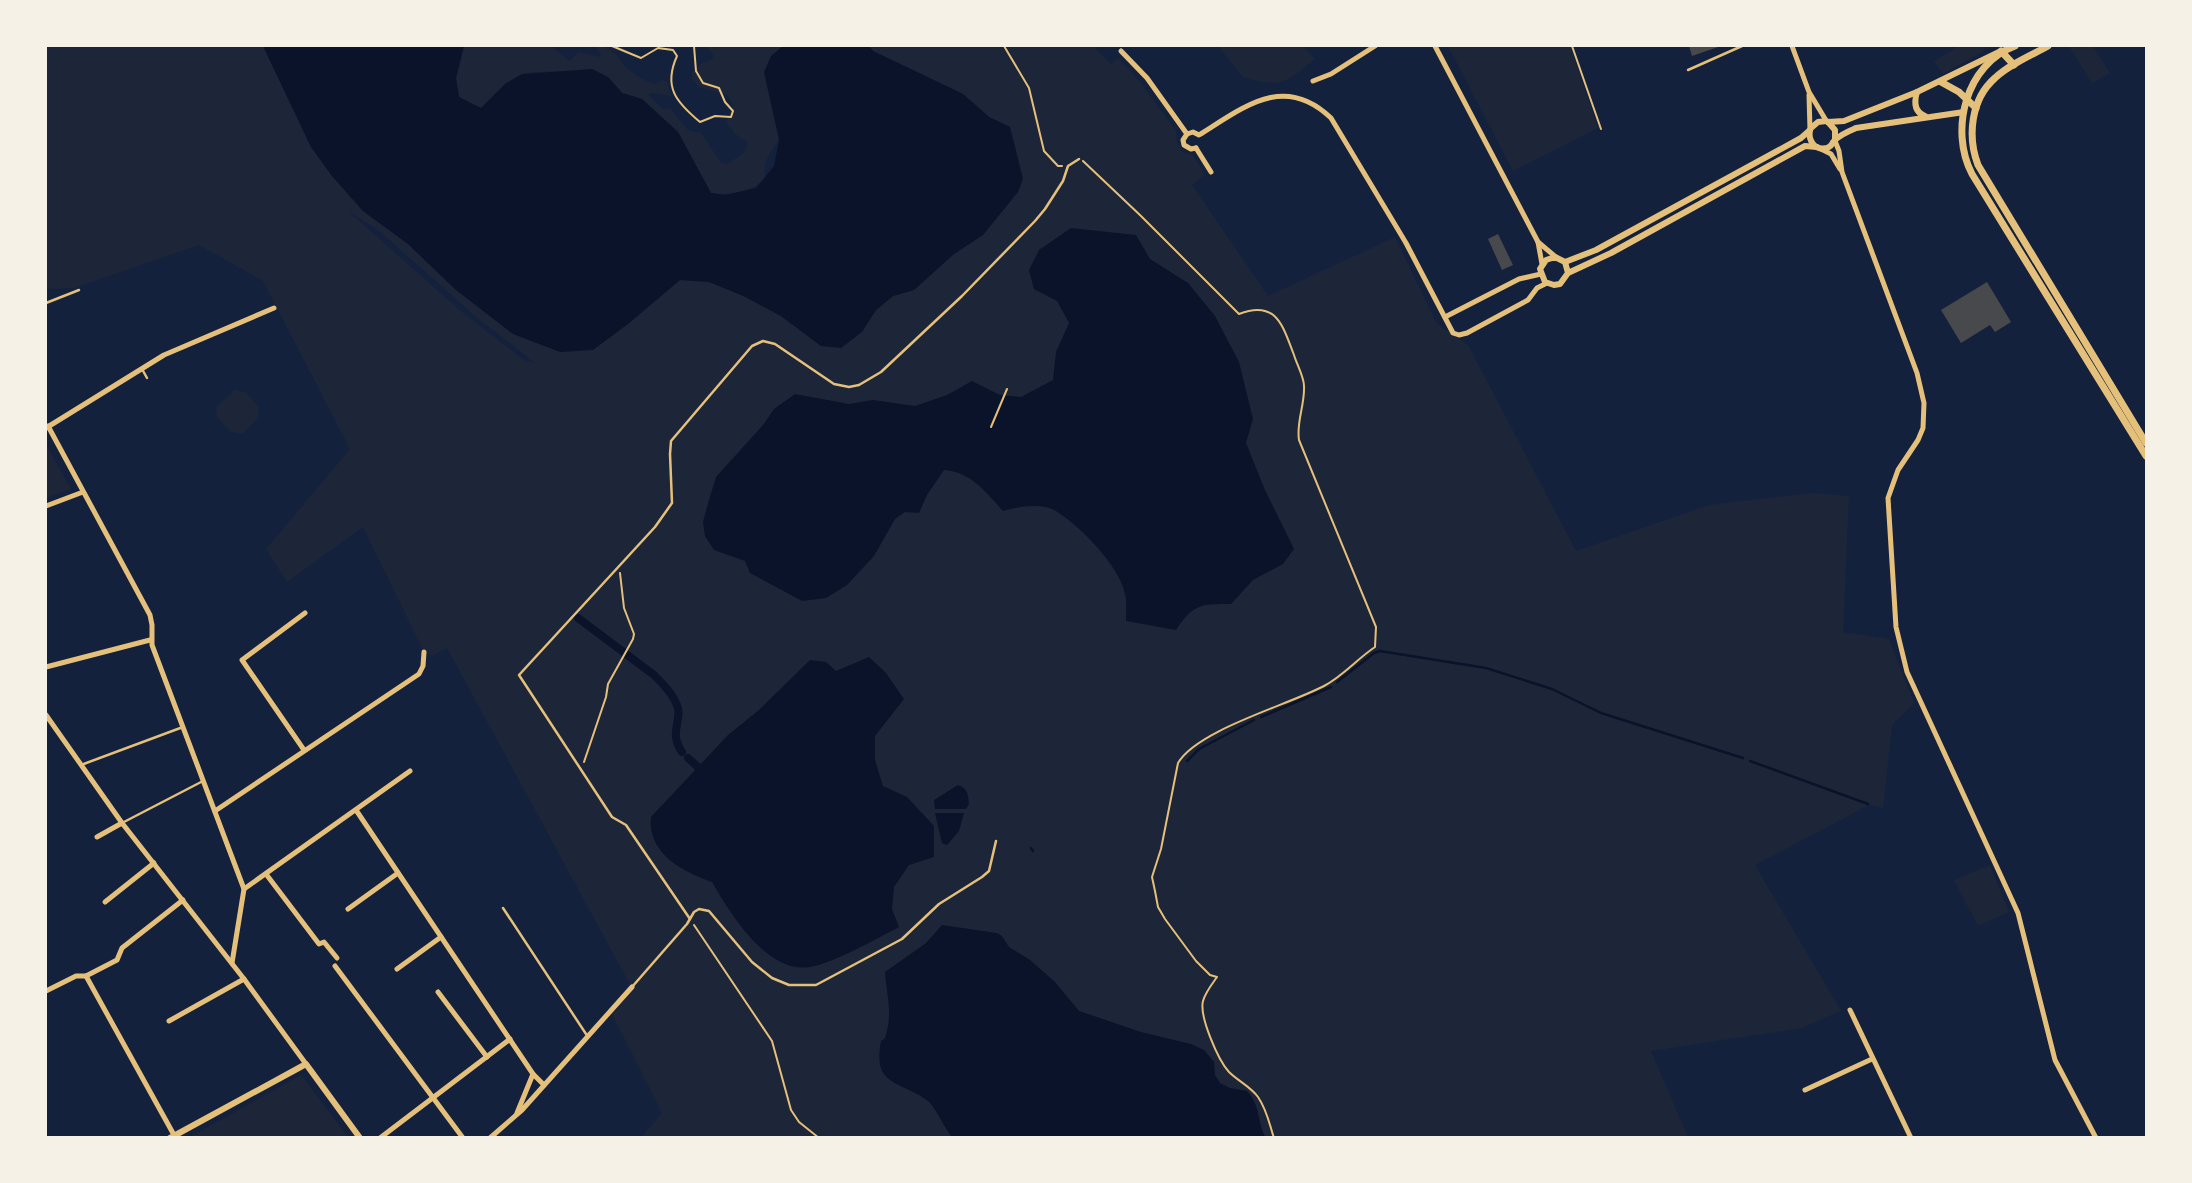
<svg xmlns="http://www.w3.org/2000/svg" width="2192" height="1183" font-family="'Work Sans',sans-serif">
<style>
.green{fill:#1d2539;fill-rule:evenodd}
.water{fill:#0b132b}
.lines{fill:none;stroke-linecap:round;stroke-linejoin:round}
.stream{stroke:#0b132b;stroke-width:2.5}
.canal{stroke:#0b132b;stroke-width:8}
.building{fill:#48494c}
.path{stroke:#e5c07b;stroke-width:2}
.service{stroke:#e5c07b;stroke-width:2.5}
.minor{stroke:#e5c07b;stroke-width:5}
.tertiary{stroke:#e5c07b;stroke-width:6}
.secondary{stroke:#e5c07b;stroke-width:7}
</style>
<rect width="100%" height="100%" fill="#14213d"/>
<g class="green">
<path d="M 46,46 L 263,46 L 311,147 L 332,176 L 363,211 L 408,244 L 456,290 L 628,324 L 680,280 C 689,281 698,280 707,282 C 740,287 795,324 821,346 L 862,332 L 876,310 L 893,296 L 914,290 L 954,254 L 983,235 L 1023,179 L 1010,127 L 989,117 L 963,94 L 873,51 L 869,46 L 996,46 L 1012,54 L 1005,46 L 1093,46 L 1111,64 L 1118,58 L 1140,82 L 1176,131 L 1177,143 L 1182,152 L 1193,155 L 1205,175 L 1192,185 L 1268,296 L 1395,237 L 1437,324 L 1468,345 L 1576,551 L 1709,505 L 1812,493 L 1849,496 L 1843,632 L 1889,639 L 1914,703 L 1892,725 L 1883,808 L 1869,805 L 1755,865 L 1841,1011 L 1802,1028 L 1651,1051 L 1688,1137 L 641,1137 L 662,1113 L 612,1014 L 633,990 L 447,648 L 432,656 L 424,652 L 363,527 L 287,582 L 266,549 L 350,449 L 263,281 L 199,245 L 74,288 L 46,289 ZM 349,212 L 378,230 L 475,316 L 535,363 L 524,360 L 462,312 Z"/>
<path d="M 464,46 L 551,46 L 570,61 L 578,52 L 599,57 L 601,54 L 595,46 C 613,46 615,54 625,66 C 632,74 645,81 655,84 L 662,80 L 667,82 L 671,96 L 653,93 L 648,94 L 662,109 L 670,108 L 688,130 L 701,133 L 721,163 L 727,164 L 744,153 L 748,142 L 735,134 L 726,122 L 733,105 L 727,95 L 699,87 L 692,79 L 692,72 L 702,63 L 713,59 L 714,55 L 706,46 L 701,46 L 783,46 L 771,56 L 779,140 C 768,154 763,161 765,178 C 751,193 731,195 711,193 L 678,132 L 642,99 L 622,93 L 608,77 C 587,75 537,67 519,76 C 504,83 493,96 481,108 L 459,97 L 456,79 Z"/>
<path d="M 1218,46 L 1303,46 L 1315,59 C 1284,84 1282,88 1243,77 Z"/>
<polygon points="1448,46 1570,46 1598,128 1513,171"/>
<polygon points="1959,46 1986,46 1982,52 1943,74 1934,61"/>
<polygon points="2069,46 2093,46 2110,73 2092,83"/>
<polygon points="235,390 245,392 259,407 258,418 242,434 231,432 216,416 217,406"/>
<polygon points="46,444 71,489 46,498"/>
<polygon points="1990,865 2009,912 1978,926 1954,880"/>
<polygon points="301,1075 348,1137 190,1137"/>
</g>
<g class="water">
<polygon points="263,46 464,46 456,78 459,97 481,108 505,84 522,74 592,69 608,77 622,93 642,99 678,132 711,193 725,195 756,188 774,166 779,140 764,72 771,56 783,46 869,46 873,51 963,94 989,117 1010,127 1023,179 1018,192 983,235 954,254 914,290 893,296 876,310 862,332 841,348 821,346 781,316 743,296 709,282 680,280 628,324 593,350 560,352 513,334 456,290 408,244 363,211 332,176 311,147"/>
<path d="M 1071,228 L 1136,235 L 1150,259 L 1188,283 L 1215,316 L 1239,362 L 1253,419 L 1246,443 L 1265,490 L 1294,549 L 1283,564 L 1253,580 L 1231,604 C 1201,604 1193,604 1176,630 L 1126,621 C 1126,612 1127,602 1125,594 C 1120,566 1076,521 1052,509 C 1039,503 1016,507 1003,511 C 986,492 971,472 944,470 L 927,495 L 919,513 L 905,512 L 895,519 L 874,556 L 847,585 L 826,598 L 802,601 L 750,573 L 745,561 L 714,550 L 705,536 L 703,522 L 709,500 L 716,477 L 763,425 L 774,409 L 795,394 L 849,404 L 873,400 L 915,406 L 947,395 L 972,381 L 1000,395 L 1021,397 L 1053,380 L 1056,352 L 1069,323 L 1057,301 L 1034,289 L 1029,270 L 1039,250 Z"/>
<path d="M 869,657 L 886,673 L 904,699 L 875,736 L 875,760 L 883,786 L 907,797 L 934,826 L 934,857 L 909,865 L 894,887 L 892,909 L 899,927 C 876,939 834,963 810,967 C 767,974 730,913 712,882 C 683,872 647,853 651,817 L 728,735 L 759,710 L 810,660 L 826,662 L 836,671 Z"/>
<path d="M 958,785 C 968,788 968,795 969,804 L 966,809 L 935,809 L 934,800 Z"/>
<polygon points="935,813 964,813 959,831 947,845 942,843"/>
<path d="M 942,925 L 997,933 L 1002,936 L 1009,947 L 1030,960 L 1055,982 L 1079,1011 L 1141,1032 L 1191,1044 L 1204,1050 L 1214,1062 L 1215,1075 L 1220,1083 L 1230,1088 L 1247,1091 C 1261,1107 1257,1120 1265,1137 L 952,1137 C 945,1129 934,1105 928,1101 C 900,1080 872,1087 881,1041 L 885,1038 C 893,1013 887,998 885,972 L 926,943 Z"/>
</g>
<g class="lines">
<g class="stream">
<polyline points="1337,682 1374,653 1380,651 1486,668 1552,689 1601,713 1743,758"/>
<polyline points="1261,717 1331,687"/>
<polyline points="1187,761 1199,749 1254,720"/>
<polyline points="1750,761 1868,804"/>
<polyline points="1031,848 1033,851"/>
</g>
<g class="canal">
<path d="M 578,618 L 654,675 C 663,684 674,695 678,708 C 681,723 669,733 682,752"/>
<polyline points="688,758 698,767"/>
</g>
</g>
<g class="building">
<polygon points="1689,46 1721,46 1692,56"/>
<polygon points="1498,234 1513,265 1502,270 1488,239"/>
<polygon points="1987,282 2011,322 1995,332 1990,325 1961,343 1941,310"/>
</g>
<g class="lines">
<g class="path">
<path d="M 612,46 L 641,58 L 658,48 L 673,50 L 677,56 C 663,87 676,102 700,122 L 715,116 L 731,117 L 733,111 L 725,102 L 719,88 L 703,83 L 696,71 L 694,46"/>
<polyline points="1004,46 1029,88 1044,151 1058,166 1062,166"/>
<polyline points="1572,46 1601,129"/>
<path d="M 1083,161 L 1141,216 L 1239,314 C 1277,299 1283,327 1294,355 C 1297,365 1304,377 1304,386 C 1305,405 1296,422 1299,440 L 1376,627 L 1375,647 C 1357,659 1343,676 1324,686 C 1288,705 1197,730 1178,763 L 1161,849 L 1152,877 L 1155,891 L 1158,907 L 1165,919 L 1196,961 L 1210,975 L 1217,977 C 1212,984 1205,993 1203,1001 C 1199,1016 1218,1060 1229,1072 C 1238,1081 1251,1087 1258,1097 C 1267,1110 1269,1123 1274,1138"/>
<polyline points="991,427 1007,389"/>
<polyline points="584,762 606,697 608,684 633,639 634,634 624,608 620,573"/>
<polyline points="694,925 772,1041 791,1110 799,1122 819,1138"/>
</g>
<g class="service">
<polyline points="1688,70 1742,46"/>
<polyline points="46,303 79,290"/>
<polyline points="142,369 147,378"/>
<polyline points="81,765 183,727"/>
<polyline points="122,823 203,781"/>
<polyline points="503,908 588,1037"/>
<polyline points="690,919 626,825 612,817 519,675 655,527 672,503 670,454 671,441 752,346 763,341 775,344 834,384 849,387 859,385 881,372 962,296 1035,221 1045,209 1063,181 1068,166 1079,159"/>
<polyline points="632,987 687,924 694,912 699,909 709,911 752,962 772,978 789,985 816,985 902,939 939,904 982,877 989,871 996,841"/>
</g>
<g class="minor">
<polyline points="1435,46 1538,242 1542,264"/>
<polyline points="1792,46 1809,92 1827,122"/>
<polyline points="1121,51 1147,78 1187,134"/>
<polyline points="1313,81 1331,74 1375,46"/>
<polyline points="1809,95 1810,130"/>
<path d="M 1187,134 L 1193,132 L 1199,135 C 1244,107 1284,73 1331,118 L 1406,243 L 1453,333 L 1459,335 L 1467,333 L 1528,300 L 1537,288 L 1547,283"/>
<polyline points="1187,134 1183,140 1184,145 1191,149 1196,148"/>
<polyline points="1835,141 1839,151 1842,172 1917,373 1924,403 1923,428 1918,440 1898,470 1888,498 1896,627 1907,672 2018,913 2055,1060 2096,1138"/>
<polyline points="1196,148 1211,172"/>
<polyline points="1821,149 1831,154 1840,169"/>
<polyline points="1538,242 1557,258"/>
<polyline points="1445,317 1519,279 1541,274"/>
<polyline points="48,426 150,615 152,625 152,645 244,889 232,963"/>
<polyline points="46,428 164,355 274,308"/>
<polyline points="46,506 83,492"/>
<polyline points="46,667 150,640"/>
<polyline points="46,715 122,823 244,979 306,1064"/>
<polyline points="304,750 242,660 305,613"/>
<polyline points="356,810 533,1074 544,1085"/>
<polyline points="215,811 419,674 423,666 424,652"/>
<polyline points="97,837 122,823"/>
<polyline points="266,874 319,944 324,942 337,958"/>
<polyline points="244,889 410,771"/>
<polyline points="105,902 154,863"/>
<polyline points="348,909 398,873"/>
<polyline points="335,966 463,1138"/>
<polyline points="397,969 441,937"/>
<polyline points="86,976 174,1135"/>
<polyline points="46,991 76,976 86,976 117,960 122,948 183,900"/>
<polyline points="438,992 487,1057"/>
<polyline points="1850,1010 1911,1138"/>
<polyline points="169,1021 244,979"/>
<polyline points="1805,1090 1872,1059"/>
<polyline points="517,1113 533,1074"/>
<polyline points="380,1138 510,1039"/>
<polyline points="490,1138 522,1110 632,987"/>
</g>
<g class="tertiary">
<path d="M 1917,92 C 1914,102 1914,112 1925,116"/>
<polyline points="1828,122 1844,121 1917,92 1999,52"/>
<polyline points="1828,122 1835,130 1835,140"/>
<polyline points="1811,128 1818,122 1826,121"/>
<path d="M 1810,130 C 1808,140 1814,151 1827,148 C 1834,145 1830,144 1835,140 C 1841,134 1849,131 1856,128 L 1964,112"/>
<polyline points="1565,262 1596,250 1801,138 1810,130"/>
<polyline points="1568,273 1565,262 1555,257 1546,260 1540,269 1545,282 1554,285 1560,284 1568,273 1611,253 1805,146 1817,147"/>
<polyline points="170,1138 306,1064 360,1138"/>
</g>
<g class="secondary">
<path d="M 2015,46 C 1966,64 1949,130 1972,174 L 2146,456"/>
<path d="M 2048,46 C 2030,56 2010,64 1995,78 C 1971,99 1967,136 1978,165 L 2146,443"/>
<polyline points="2001,51 2014,65"/>
<polyline points="1941,82 1959,92 1976,108"/>
</g>
</g>
<rect width="2192" height="1183" fill="none" stroke="#f6f1e7" stroke-width="94"/>
</svg>
